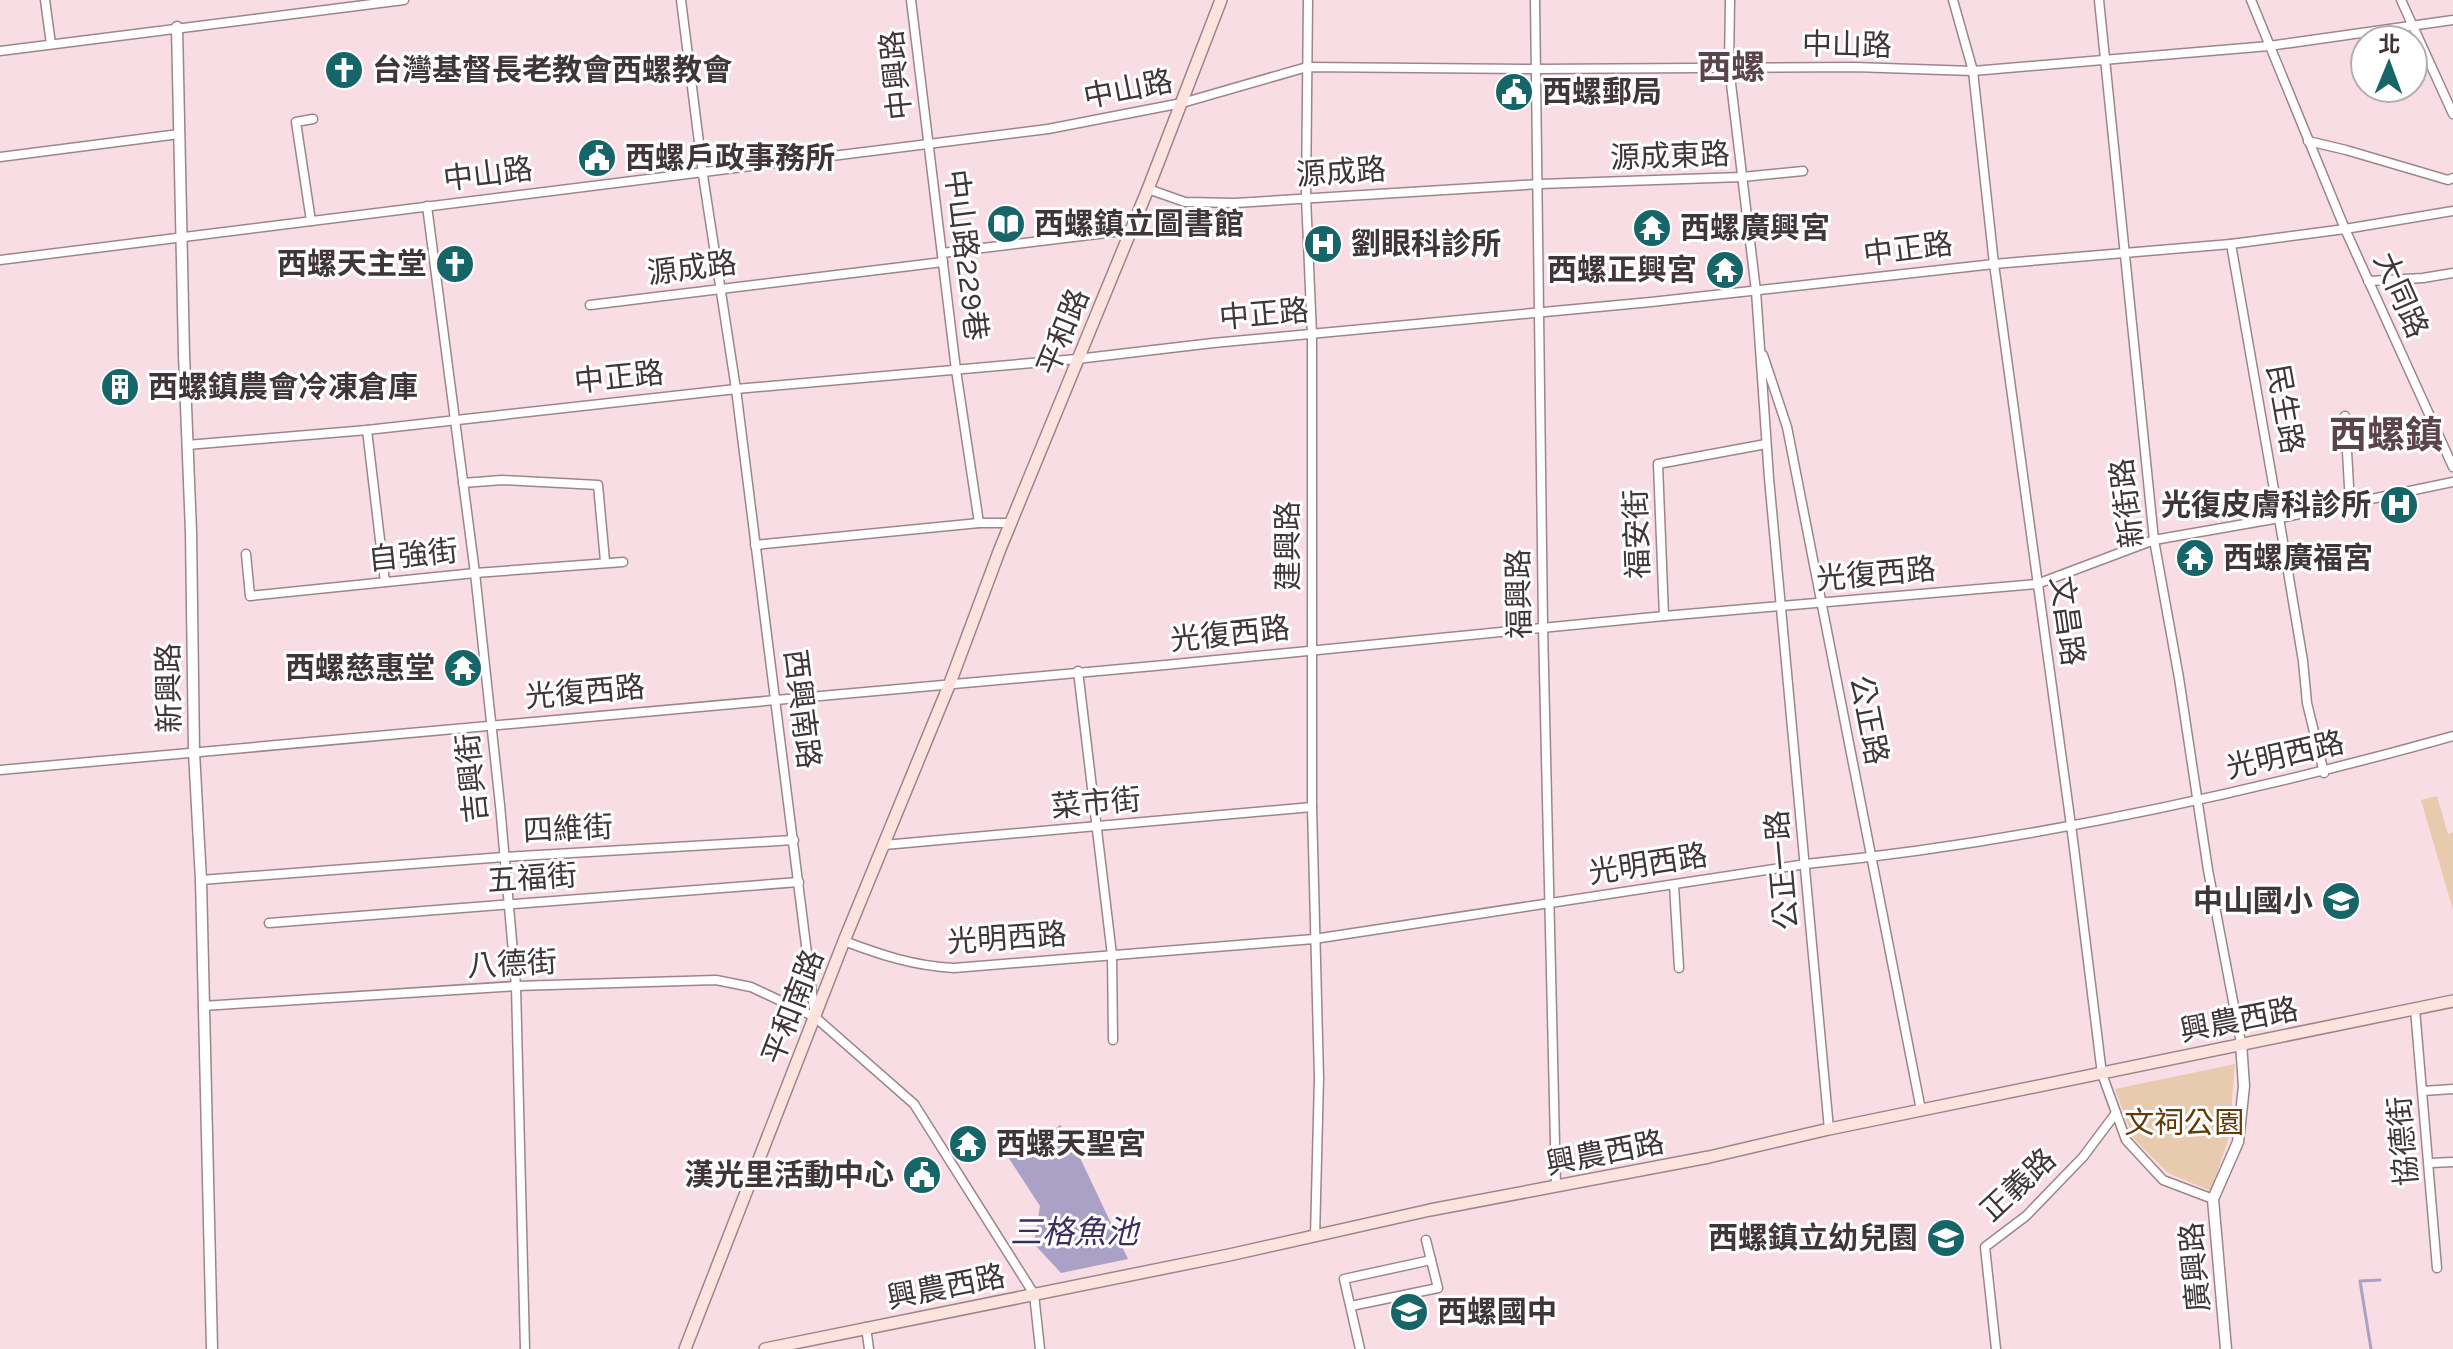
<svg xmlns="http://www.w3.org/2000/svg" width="2453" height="1349" font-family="Karla,'Noto Sans TC',sans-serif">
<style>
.green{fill:#e8caaf}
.water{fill:#a9a1c6}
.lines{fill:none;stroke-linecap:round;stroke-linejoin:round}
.stream{stroke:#a9a1c6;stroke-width:3}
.minor-casing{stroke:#9d858b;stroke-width:11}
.tertiary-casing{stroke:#9d858b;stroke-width:13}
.secondary-casing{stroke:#9d858b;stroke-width:14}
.minor{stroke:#fff;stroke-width:8}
.tertiary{stroke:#fff;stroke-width:10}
.secondary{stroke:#fde3de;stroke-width:11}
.labels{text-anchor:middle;stroke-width:6;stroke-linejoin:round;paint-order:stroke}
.street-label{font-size:30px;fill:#403538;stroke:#fff}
.poi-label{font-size:30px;font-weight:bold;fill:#403538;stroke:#fff;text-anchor:start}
.park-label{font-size:30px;fill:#643a07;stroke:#fff}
.water-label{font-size:32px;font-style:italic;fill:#3c2e5e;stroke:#fff}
.quarter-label{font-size:34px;font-weight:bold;fill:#5b454b;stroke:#fff}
.district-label{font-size:38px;font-weight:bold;fill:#5b454b;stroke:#fff}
</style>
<rect width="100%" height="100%" fill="#f9dde5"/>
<g class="green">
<polygon points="2437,796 2448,834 2453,832 2453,910 2421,800"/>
<polygon points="2235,1064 2229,1137 2211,1191 2168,1173 2133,1138 2115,1089"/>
</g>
<polygon class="water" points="1060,1125 1072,1141 1128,1259 1061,1273 1034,1244 1040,1206 1008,1157 1009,1149 1043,1139"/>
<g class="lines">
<polyline class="stream" points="2371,1349 2360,1281 2380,1280"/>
<g class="minor-casing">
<g id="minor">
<polyline points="45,0 51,44"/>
<polyline points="681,0 704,182 736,389 815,1017 914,1104 1034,1294 1040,1349"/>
<polyline points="911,0 956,370 979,523"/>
<polyline points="1308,0 1306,197 1312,334 1312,807 1319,1078 1315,1237"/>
<polyline points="1535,0 1543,627 1556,1187"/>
<polyline points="1730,0 1729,67 1756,291 1769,478 1829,1129"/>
<polyline points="1953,0 1973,71 1994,264 2073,840 2102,1074 2126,1140 2163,1180 2213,1199"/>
<polyline points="2099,0 2154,540 2179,678 2208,870 2241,1043"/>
<polyline points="2251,0 2345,229 2453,467"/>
<polyline points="2401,0 2453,114"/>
<polyline points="0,51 404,0"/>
<polyline points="2308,141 2346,150 2448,180 2453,178"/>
<polyline points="0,157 179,134"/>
<polyline points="1148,189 1185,202 1235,203 1540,184 1742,177 1803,171"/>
<polyline points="427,206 475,573 500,805 516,986 525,1349"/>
<polyline points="311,221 296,122 313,119"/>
<polyline points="2231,244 2279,518 2303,661 2307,703 2324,773"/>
<polyline points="942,253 1131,230"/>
<polyline points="0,260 1048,129 1182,103 1307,67 1534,69 1854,67 1973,71 2269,46 2453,20"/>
<polyline points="2368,281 2423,278 2453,273"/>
<polyline points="590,305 943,262"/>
<polyline points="1763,355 1787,427 1921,1110"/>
<polyline points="2345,416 2350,504"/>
<polyline points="367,430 385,582"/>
<polyline points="187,445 367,430 736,389 1077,359 1213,343 1651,302 1994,264 2231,244 2345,229 2453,211"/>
<polyline points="463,483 502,480 598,485 605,561"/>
<polyline points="755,545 979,523 1012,523"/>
<polyline points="246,554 250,596 475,573 623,562"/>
<polyline points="1664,616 1658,464 1766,444"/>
<polyline points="1078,671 1112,955 1113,1040"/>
<polyline points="0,770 1165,665 1664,616 2037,584 2154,540 2285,517 2453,482"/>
<polyline points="884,845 1312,807"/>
<polyline points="201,880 504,857 794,840"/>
<polyline points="1674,885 1679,968"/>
<polyline points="269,923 799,882"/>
<path d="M 844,941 C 881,955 914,966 954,968 L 1314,939 L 1806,864 C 2025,842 2242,795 2453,736"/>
<polyline points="203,1006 516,986 716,980 751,987 815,1017"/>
<polyline points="2415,1009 2437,1268"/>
<polyline points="2423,1091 2453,1089"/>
<polyline points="2430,1163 2453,1162"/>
<polyline points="1351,1306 1438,1288 1426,1240"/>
<polyline points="866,1327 869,1349"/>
<polyline points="1360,1349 1344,1279 1431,1260"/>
<polyline points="1996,1349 1985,1247 2026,1216 2083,1157 2116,1113"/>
</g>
</g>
<g class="tertiary-casing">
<g id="tertiary">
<polyline points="177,27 184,355 191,532 194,752 201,880 212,1349"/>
<polyline points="2226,1349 2213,1199 2238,1142 2244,1086 2241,1043"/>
</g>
</g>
<g class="secondary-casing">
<g id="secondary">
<polyline points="685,1349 844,941 950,683 1000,549 1148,189 1221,0"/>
<polyline points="765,1349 1229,1255 1430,1210 1709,1157 1829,1129 2453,1001"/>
</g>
</g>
<use href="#minor" class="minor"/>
<use href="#tertiary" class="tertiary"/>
<use href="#secondary" class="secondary"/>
</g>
<defs>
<g id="church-disc" transform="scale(2)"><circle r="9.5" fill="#166568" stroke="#fff"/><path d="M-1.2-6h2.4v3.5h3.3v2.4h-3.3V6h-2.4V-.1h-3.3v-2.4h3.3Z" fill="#fff"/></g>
<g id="civic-disc" transform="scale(2)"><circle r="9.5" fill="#166568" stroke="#fff"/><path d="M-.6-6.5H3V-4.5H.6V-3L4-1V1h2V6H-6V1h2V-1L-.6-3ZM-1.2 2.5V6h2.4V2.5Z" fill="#fff"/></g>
<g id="library-disc" transform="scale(2)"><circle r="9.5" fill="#166568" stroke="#fff"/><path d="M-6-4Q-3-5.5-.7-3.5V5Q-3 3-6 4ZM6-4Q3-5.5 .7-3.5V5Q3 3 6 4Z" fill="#fff"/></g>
<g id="temple-disc" transform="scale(2)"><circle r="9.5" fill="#166568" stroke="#fff"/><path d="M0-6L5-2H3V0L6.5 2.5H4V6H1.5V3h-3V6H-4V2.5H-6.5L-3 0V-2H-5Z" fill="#fff"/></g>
<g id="hospital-disc" transform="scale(2)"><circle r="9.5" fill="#166568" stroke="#fff"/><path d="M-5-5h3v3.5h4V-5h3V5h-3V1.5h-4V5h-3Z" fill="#fff"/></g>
<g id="building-disc" transform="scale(2)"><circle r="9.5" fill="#166568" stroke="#fff"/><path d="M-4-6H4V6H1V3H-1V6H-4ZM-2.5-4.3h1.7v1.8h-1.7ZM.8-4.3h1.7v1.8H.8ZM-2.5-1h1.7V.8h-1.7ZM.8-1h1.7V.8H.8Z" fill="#fff"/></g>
<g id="school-disc" transform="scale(2)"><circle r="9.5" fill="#166568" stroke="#fff"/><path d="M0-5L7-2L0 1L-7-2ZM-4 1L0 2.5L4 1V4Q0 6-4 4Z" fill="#fff"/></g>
</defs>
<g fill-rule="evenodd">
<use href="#church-disc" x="344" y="70"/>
<use href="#civic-disc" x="1514" y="92"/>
<use href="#civic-disc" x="597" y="158"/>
<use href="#library-disc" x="1006" y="224"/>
<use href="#temple-disc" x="1652" y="228"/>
<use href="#hospital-disc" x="1323" y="244"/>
<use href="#church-disc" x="455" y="264"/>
<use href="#temple-disc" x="1725" y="270"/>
<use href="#building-disc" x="120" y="387"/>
<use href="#hospital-disc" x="2399" y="505"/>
<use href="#temple-disc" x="2195" y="558"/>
<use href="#temple-disc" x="463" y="668"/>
<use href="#school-disc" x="2341" y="901"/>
<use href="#temple-disc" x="968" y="1144"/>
<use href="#civic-disc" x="922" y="1175"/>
<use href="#school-disc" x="1946" y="1238"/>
<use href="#school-disc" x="1409" y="1312"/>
</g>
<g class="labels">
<g class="street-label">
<text transform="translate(1847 45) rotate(1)" y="10">中山路</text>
<text transform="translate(896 75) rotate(-96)" y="10">中興路</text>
<text transform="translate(1128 89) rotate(-11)" y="10">中山路</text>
<text transform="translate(1670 156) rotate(-2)" y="10">源成東路</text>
<text transform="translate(1341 172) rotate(-4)" y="10">源成路</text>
<text transform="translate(488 174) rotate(-7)" y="10">中山路</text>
<text transform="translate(1908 249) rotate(-7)" y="10">中正路</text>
<text transform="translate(966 255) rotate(83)" y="10">中山路229巷</text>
<text transform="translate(692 268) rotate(-7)" y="10">源成路</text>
<text transform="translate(2401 295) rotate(66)" y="10">大同路</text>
<text transform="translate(1264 314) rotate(-5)" y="10">中正路</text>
<text transform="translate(1063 332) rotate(-68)" y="10">平和路</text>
<text transform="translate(619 377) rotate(-6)" y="10">中正路</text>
<text transform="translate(2285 409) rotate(80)" y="10">民生路</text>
<text transform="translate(2127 503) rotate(-97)" y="10">新街路</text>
<text transform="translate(1637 534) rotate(-92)" y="10">福安街</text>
<text transform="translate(1288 546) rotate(-90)" y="10">建興路</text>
<text transform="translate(413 555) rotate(-6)" y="10">自強街</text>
<text transform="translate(1876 574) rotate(-5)" y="10">光復西路</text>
<text transform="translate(1519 594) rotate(-91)" y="10">福興路</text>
<text transform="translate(2067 621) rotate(82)" y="10">文昌路</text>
<text transform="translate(1230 634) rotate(-6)" y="10">光復西路</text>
<text transform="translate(169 688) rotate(-91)" y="10">新興路</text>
<text transform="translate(585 692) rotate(-5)" y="10">光復西路</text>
<text transform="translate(802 709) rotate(83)" y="10">西興南路</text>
<text transform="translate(1869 720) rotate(79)" y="10">公正路</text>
<text transform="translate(2285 755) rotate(-13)" y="10">光明西路</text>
<text transform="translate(472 778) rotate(-96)" y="10">吉興街</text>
<text transform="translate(1096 803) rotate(-5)" y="10">菜市街</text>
<text transform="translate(568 829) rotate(-3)" y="10">四維街</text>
<text transform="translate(1648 864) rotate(-9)" y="10">光明西路</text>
<text transform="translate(1782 870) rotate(-95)" y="10">公正一路</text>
<text transform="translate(532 878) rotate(-4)" y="10">五福街</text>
<text transform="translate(1007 938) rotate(-4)" y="10">光明西路</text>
<text transform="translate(512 964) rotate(-3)" y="10">八德街</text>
<text transform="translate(793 1007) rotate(-69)" y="10">平和南路</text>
<text transform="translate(2239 1020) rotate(-11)" y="10">興農西路</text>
<text transform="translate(2403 1141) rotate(-95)" y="10">協德街</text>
<text transform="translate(1605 1153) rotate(-11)" y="10">興農西路</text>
<text transform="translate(2018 1185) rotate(-43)" y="10">正義路</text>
<text transform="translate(2195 1267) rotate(-95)" y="10">廣興路</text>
<text transform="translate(946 1287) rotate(-11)" y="10">興農西路</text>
</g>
<g class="poi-label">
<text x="372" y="80">台灣基督長老教會西螺教會</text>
<text x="1542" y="102">西螺郵局</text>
<text x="625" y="168">西螺戶政事務所</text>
<text x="1034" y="234">西螺鎮立圖書館</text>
<text x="1680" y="238">西螺廣興宮</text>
<text x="1351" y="254">劉眼科診所</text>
<text x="427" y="274" text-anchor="end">西螺天主堂</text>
<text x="1697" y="280" text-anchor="end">西螺正興宮</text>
<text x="148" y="397">西螺鎮農會冷凍倉庫</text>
<text x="2371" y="515" text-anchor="end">光復皮膚科診所</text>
<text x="2223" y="568">西螺廣福宮</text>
<text x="435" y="678" text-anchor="end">西螺慈惠堂</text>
<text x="2313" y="911" text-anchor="end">中山國小</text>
<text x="996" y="1154">西螺天聖宮</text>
<text x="894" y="1185" text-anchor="end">漢光里活動中心</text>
<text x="1918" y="1248" text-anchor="end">西螺鎮立幼兒園</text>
<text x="1437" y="1322">西螺國中</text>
</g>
<g class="park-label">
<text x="2184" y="1133">文祠公園</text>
</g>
<g class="water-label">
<text x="1074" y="1243">三格魚池</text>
</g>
<g class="quarter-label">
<text x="1731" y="79">西螺</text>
</g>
<g class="district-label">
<text x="2386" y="448">西螺鎮</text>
</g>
</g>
<g transform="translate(2389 64) rotate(1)"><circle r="38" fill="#ffffff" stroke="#b3aeaf" stroke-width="2"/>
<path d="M0-6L14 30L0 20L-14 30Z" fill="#166568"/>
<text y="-12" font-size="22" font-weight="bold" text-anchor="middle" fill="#403538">北</text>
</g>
</svg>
